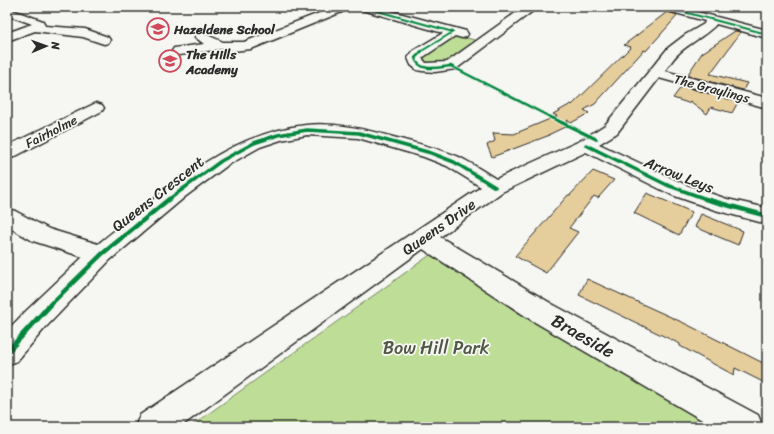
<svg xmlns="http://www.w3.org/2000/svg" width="774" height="434" font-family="Sriracha,sans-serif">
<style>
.green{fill:#bede97;stroke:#748461}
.building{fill:#e6cd9c;stroke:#2b2b2b}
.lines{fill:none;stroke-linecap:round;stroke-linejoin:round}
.minor-casing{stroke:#2b2b2b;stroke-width:3}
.minor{fill:#f6f6f2;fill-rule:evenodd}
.cycleway-far4-casing{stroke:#f6f6f2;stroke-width:3.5}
.cycleway-far3-casing{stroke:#f6f6f2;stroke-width:4}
.cycleway-far2-casing{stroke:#f6f6f2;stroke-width:5.5}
.cycleway-far1-casing{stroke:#f6f6f2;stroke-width:7}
.cycleway-casing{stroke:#f6f6f2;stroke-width:8}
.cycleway-far4{stroke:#00873e;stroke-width:2}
.cycleway-far3{stroke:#00873e;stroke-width:2.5}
.cycleway-far2{stroke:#00873e;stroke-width:3.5}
.cycleway-far1{stroke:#00873e;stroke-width:4.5}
.cycleway{stroke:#00873e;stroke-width:5.5}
.labels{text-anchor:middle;stroke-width:3.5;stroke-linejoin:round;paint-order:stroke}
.far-poi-label{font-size:13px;font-weight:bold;fill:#2b2b2b;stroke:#f6f6f2;text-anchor:start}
.far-street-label{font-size:13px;fill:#2b2b2b;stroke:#f6f6f2}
.street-label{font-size:15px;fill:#2b2b2b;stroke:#f6f6f2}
.near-street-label{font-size:18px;fill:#2b2b2b;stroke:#f6f6f2}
.near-park-label{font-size:18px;fill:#505846;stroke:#f6f6f2}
</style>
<rect width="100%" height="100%" fill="#f6f6f2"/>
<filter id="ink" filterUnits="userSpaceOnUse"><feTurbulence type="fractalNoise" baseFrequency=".025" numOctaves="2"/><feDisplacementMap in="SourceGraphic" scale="8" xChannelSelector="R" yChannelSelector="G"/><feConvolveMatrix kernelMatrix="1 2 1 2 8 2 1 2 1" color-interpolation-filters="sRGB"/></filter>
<g filter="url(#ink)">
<g class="green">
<polygon points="456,35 478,41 448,64 424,64 421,57"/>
<polygon points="430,255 488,286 725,427 190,427"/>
</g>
<g class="building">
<polygon points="667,12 678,15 646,51 644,50 595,104 584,110 589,113 571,123 567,120 569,125 548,135 550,135 492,157 487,145 495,141 493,133 514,134 557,116 553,114 571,104 572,105 631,47 624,45"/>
<polygon points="735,31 741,32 710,74 747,83 743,90 689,76 690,74 688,74 702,53"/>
<polygon points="682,86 738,102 732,113 711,107 707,114 690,101 688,103 673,98"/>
<polygon points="593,171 614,180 598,198 594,196 569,228 578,232 546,273 515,256 568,195 570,195"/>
<polygon points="647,193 692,212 679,235 634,213"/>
<polygon points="701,214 743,231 738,245 695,227"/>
<polygon points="587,279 686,324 767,365 767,384 735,368 734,375 680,346 680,344 579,295"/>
</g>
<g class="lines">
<g class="minor-casing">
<g id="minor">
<polygon points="335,7 350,7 349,9 251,49 233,51 221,49 179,55 174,54 172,51 174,48 204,44 195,37 197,34 205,34 223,42 244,42"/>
<polygon points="358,7 376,7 466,31 468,34 466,37 462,38 455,36 422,58 426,63 447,62 521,9 524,7 538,7 456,69 435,72 422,71 417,70 411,65 408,58 413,51 443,33 359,9"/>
<path d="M 660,7 L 678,7 L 767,30 L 767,38 L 716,24 C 712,31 687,45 679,53 C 673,58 669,65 665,71 L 767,98 L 767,108 L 659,78 L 617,133 L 599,144 L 686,185 L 727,199 L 767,208 L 767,224 L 715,210 L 672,195 L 586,152 L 502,192 L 440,237 L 552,304 L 758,415 L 763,427 L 714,427 L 533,321 L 423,249 L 180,427 L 135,427 L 140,415 L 481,187 L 447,166 L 424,157 L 358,138 L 307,135 L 281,140 L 260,147 L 228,165 L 186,196 L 110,260 L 45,328 L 17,361 L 7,365 L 7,331 L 25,312 L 83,257 L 33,241 L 7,226 L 7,208 L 15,211 L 49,229 L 98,244 C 160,195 224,134 306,125 C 335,122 365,129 393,137 C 415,143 438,148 459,157 C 472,163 484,172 496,179 L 580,141 L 605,125 L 668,48 L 685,35 L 704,24 L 705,21 L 661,9 Z"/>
<polygon points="7,8 43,21 45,26 85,29 108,37 110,40 108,43 104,44 83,37 35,31 7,41 7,33 32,24 7,15"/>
<polygon points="96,103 102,105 104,108 102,111 14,157 7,159 7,146"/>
</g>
</g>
<use href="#minor" class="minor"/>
<g class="cycleway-far4-casing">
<g id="cycleway-far4">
<polyline points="363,7 453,32"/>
<polyline points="665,7 767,34"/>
<polyline points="420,52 453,32"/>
</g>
</g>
<g class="cycleway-far3-casing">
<path id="cycleway-far3" d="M 422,51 L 415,58 C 419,73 440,67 451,66 L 552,118"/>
</g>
<g class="cycleway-far2-casing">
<g id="cycleway-far2">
<polyline points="550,117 596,139"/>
<polyline points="586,145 667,185 709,200"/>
<polyline points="168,200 221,161 254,143 278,135 307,130 359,133 431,153 454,162 495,187"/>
</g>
</g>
<g class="cycleway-far1-casing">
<g id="cycleway-far1">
<polyline points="705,199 767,216"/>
<polyline points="51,304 102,254 169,199"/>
</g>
</g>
<g class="cycleway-casing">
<polyline id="cycleway" points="7,352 52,303"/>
</g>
<use href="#cycleway-far4" class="cycleway-far4"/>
<use href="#cycleway-far3" class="cycleway-far3"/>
<use href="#cycleway-far2" class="cycleway-far2"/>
<use href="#cycleway-far1" class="cycleway-far1"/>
<use href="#cycleway" class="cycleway"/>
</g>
</g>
<defs>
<g id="school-ring" transform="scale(1.15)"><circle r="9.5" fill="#f6f6f2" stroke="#d1495b" stroke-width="1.5"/><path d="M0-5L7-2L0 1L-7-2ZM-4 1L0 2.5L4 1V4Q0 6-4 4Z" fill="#d1495b"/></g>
</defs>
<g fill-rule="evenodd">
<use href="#school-ring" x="158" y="29"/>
<use href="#school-ring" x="170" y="61"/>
</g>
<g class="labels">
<g class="far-poi-label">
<text x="174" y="34">Hazeldene School</text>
<text x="186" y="59">The Hills<tspan x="186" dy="15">Academy</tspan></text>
</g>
<g class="far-street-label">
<text transform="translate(712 88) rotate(15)" y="5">The Graylings</text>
<text transform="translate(51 131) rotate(-27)" y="5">Fairholme</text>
</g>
<g class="street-label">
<text transform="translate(679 175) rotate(22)" y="5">Arrow Leys</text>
<text transform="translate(158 194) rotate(-38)" y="5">Queens Crescent</text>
<text transform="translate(439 227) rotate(-35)" y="5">Queens Drive</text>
</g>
<g class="near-street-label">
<text transform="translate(583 336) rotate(30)" y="6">Braeside</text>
</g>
<g class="near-park-label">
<text x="436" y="354">Bow Hill Park</text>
</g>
</g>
<rect width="774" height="434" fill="none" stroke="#f6f6f2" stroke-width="24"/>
<rect x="12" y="12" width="750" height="410" fill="none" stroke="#2b2b2b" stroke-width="1.5" filter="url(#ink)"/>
<g transform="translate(46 46) rotate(88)" stroke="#f6f6f2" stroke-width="3" paint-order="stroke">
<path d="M0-3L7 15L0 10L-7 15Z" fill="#2b2b2b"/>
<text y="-6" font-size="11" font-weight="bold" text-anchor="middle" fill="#2b2b2b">N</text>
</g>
</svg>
